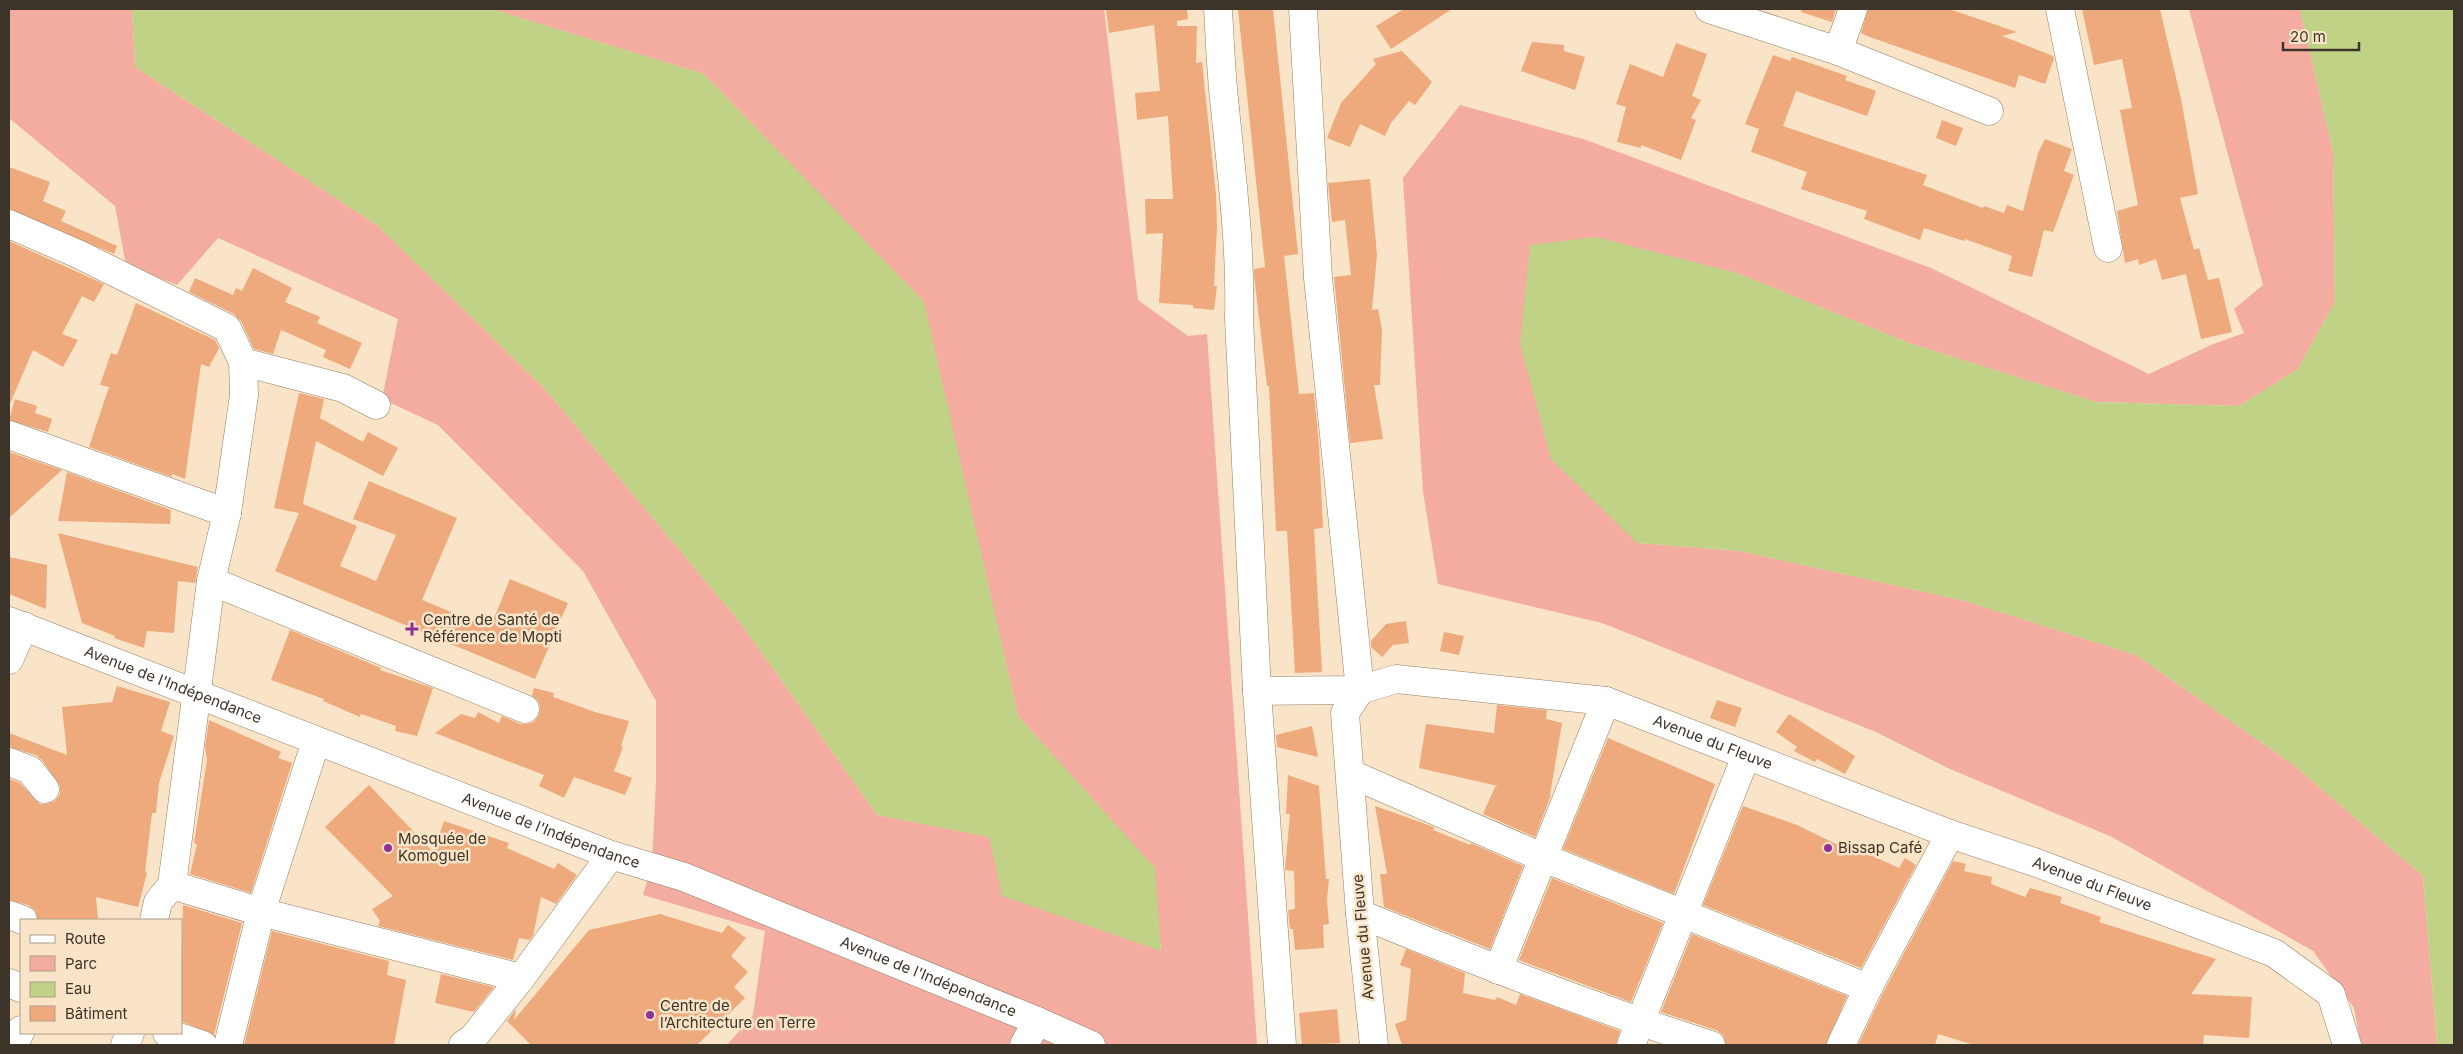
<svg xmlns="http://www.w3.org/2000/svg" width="2463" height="1054" font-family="Inter,sans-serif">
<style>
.green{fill:#f3ac9f}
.water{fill:#c0d286}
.building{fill:#eea97d}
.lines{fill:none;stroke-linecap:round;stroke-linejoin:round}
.minor-casing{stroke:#917e64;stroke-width:29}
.tertiary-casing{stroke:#917e64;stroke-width:29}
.secondary-casing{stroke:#917e64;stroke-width:29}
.minor{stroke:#fff;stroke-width:28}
.tertiary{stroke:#fff;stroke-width:28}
.secondary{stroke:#fff;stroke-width:28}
.poi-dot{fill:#913099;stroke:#f9e4c7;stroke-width:2}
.labels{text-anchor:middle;stroke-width:5;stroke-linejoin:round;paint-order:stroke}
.poi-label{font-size:15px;fill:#3d3429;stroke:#f9e4c7;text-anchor:start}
.street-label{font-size:15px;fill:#3d3429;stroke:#f9e4c7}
</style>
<rect width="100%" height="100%" fill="#f9e4c7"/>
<g class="green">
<polygon points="9,9 132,9 135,67 377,225 545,389 742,625 877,815 990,837 1161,951 1154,868 1018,716 923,302 704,74 492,9 1104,9 1138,300 1188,336 1207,334 1257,1044 727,1045 753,1015 765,931 643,895 652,864 656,781 656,701 583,571 438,425 382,399 398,319 218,238 177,285 126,265 115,206 9,118"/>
<polygon points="2189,9 2300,9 2333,152 2335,302 2298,369 2239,406 2096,402 1909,343 1737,273 1637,543 1740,551 1965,601 2136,655 2291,763 2423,876 2437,1045 2361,1045 2354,1008 2313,951 2112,837 1950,769 1876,732 1602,623 1438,584 1423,492 1403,178 1460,105 1586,140 1931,268 2149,374 2211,345 2244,333 2234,309 2263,285"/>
</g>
<g class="water">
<polygon points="132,9 492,9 704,74 924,302 1018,716 1155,868 1161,951 1002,896 989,837 877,815 742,625 545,389 377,225 135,67"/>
<polygon points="2300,9 2454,9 2454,1045 2437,1045 2423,876 2291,763 2136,655 1965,601 1740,551 1637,543 1551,459 1520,344 1530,245 1596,237 1737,273 1909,343 2096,402 2239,406 2298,369 2335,302 2333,152"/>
</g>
<g class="building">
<polygon points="1106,9 1187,9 1188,19 1177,21 1177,26 1197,26 1196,63 1202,62 1216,195 1217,226 1214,286 1217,286 1214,310 1193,308 1193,305 1159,303 1163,233 1146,234 1145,199 1173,199 1168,116 1137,120 1135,93 1160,91 1154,25 1109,33"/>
<polygon points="1238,9 1273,9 1298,254 1284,256 1299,394 1314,393 1319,446 1323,528 1314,529 1322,672 1295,673 1287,531 1276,531 1269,386 1267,386 1254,275 1254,269 1265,267"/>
<polygon points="1404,9 1452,9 1391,49 1376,26"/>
<polygon points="1802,9 1836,9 1832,22 1801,12"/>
<polygon points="1868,9 1949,9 2017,32 2002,36 2053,56 2054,58 2045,84 2019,75 2015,88 1867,36 1861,33"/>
<polygon points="2082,9 2160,9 2181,99 2198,194 2180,198 2194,250 2199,248 2208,280 2219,278 2232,332 2201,339 2186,274 2162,280 2156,259 2139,265 2138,259 2125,263 2117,211 2138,205 2120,110 2132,108 2122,59 2094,65"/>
<polygon points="1532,42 1564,45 1564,51 1585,57 1575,90 1521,71"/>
<polygon points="1676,43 1707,54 1692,96 1701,100 1691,118 1696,120 1681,160 1641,145 1641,148 1617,142 1626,107 1616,104 1630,64 1663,77"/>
<polygon points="1402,51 1432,82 1415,105 1409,101 1391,123 1385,136 1360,124 1350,147 1327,138 1341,103 1376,64 1373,59"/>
<polygon points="1773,55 1790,61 1792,57 1813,64 1847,76 1845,80 1876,91 1867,116 1796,91 1783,126 1927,175 1923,185 1983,208 1984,206 2004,213 2007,205 2023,211 2038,153 2045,139 2072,149 2064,171 2074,175 2053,232 2044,230 2032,277 2008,271 2012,256 1965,239 1964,241 1924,228 1920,240 1864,219 1867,211 1801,189 1807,172 1751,152 1759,129 1745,124"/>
<polygon points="1942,120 1963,128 1956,146 1936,138"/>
<polygon points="9,167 50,182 43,201 66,211 61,221 117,246 114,254 9,209"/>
<polygon points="1370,179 1377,255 1372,310 1378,309 1382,330 1380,385 1374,385 1383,439 1350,443 1334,277 1351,275 1345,220 1332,222 1328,183"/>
<polygon points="9,241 104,284 94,302 82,296 62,334 78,340 63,367 33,350 9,406"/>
<polygon points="253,268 292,288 285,302 320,317 317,323 362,343 350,369 323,357 326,350 281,330 273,354 254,349 241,321 234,314 189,292 195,278 233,295 236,288 242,291"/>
<polygon points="136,303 215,340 219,348 209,367 201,364 185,479 172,474 172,477 89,447 109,387 100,385 111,353 117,355"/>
<polygon points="299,393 324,399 320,418 363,442 368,432 398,448 383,476 316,441 302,508 303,504 357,526 340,566 376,581 396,535 353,519 369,481 457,518 422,600 490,628 510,579 568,603 535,679 275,571 299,513 274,508"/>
<polygon points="15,399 37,406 35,413 52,419 48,432 9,420"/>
<polygon points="9,452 62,470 9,518"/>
<polygon points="67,472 171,510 170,524 58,521"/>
<polygon points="58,533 198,567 195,583 178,581 174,633 147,631 144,648 114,638 115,636 82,623"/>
<polygon points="9,557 47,565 46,609 9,594"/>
<polygon points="1406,621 1409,643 1393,645 1382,657 1371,647 1371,641 1386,624"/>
<polygon points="290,630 381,668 380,670 433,688 417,736 395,731 396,726 361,714 360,717 323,701 324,699 271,680"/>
<polygon points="1444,632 1464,636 1459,655 1440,651"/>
<polygon points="117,686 170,702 161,731 174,736 159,783 156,813 152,813 145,872 147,873 138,907 96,897 98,920 38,920 35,910 28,905 9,900 9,779 20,783 40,804 48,804 55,801 60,794 60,786 42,760 36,755 9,747 9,733 67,755 62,707 112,702"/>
<polygon points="534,688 554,693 553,697 595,712 629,721 621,746 623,747 614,771 632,778 625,795 574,777 564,798 539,786 544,775 435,733 461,714 475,718 478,712 499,723 502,716 520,724 527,724 534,722 539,715 540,707 538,700 532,696"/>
<polygon points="1717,700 1742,708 1735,727 1710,718"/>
<polygon points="1497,705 1547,710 1546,719 1562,723 1550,795 1551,795 1535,837 1483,814 1495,787 1498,786 1419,768 1426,724 1494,733"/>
<polygon points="1789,714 1855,756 1845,774 1817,759 1815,762 1794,751 1797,747 1776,732"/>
<polygon points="209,720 281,752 278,758 292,763 251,893 190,874 197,844 194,843 207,760 205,747"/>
<polygon points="1312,726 1318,757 1277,747 1276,735"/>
<polygon points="1608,738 1715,784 1674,894 1563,849"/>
<polygon points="1288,775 1319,786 1326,879 1329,879 1327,900 1329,924 1323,925 1324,948 1295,950 1293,929 1290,929 1288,910 1295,909 1294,871 1285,870 1290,814 1286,814"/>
<polygon points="369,785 433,852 444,821 509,843 507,848 554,869 558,863 577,875 556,904 541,897 533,936 529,940 519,938 513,960 378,926 380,921 372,909 393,896 325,827"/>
<polygon points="1375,806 1434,827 1433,830 1470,845 1471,843 1523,866 1490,949 1384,907 1380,874 1387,874"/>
<polygon points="1743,806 1797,825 1838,845 1840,841 1899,868 1905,858 1916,865 1861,968 1703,905"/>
<polygon points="1953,861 1966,864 1964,871 1992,877 1991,884 2025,897 2030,888 2062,897 2060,903 2101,917 2099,922 2216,959 2191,994 2252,997 2249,1038 2204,1035 2203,1045 1974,1045 1938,1034 1935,1045 1858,1045 1882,995"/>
<polygon points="1552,878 1663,923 1631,1002 1519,960"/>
<polygon points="183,905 242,923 214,1035 181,1021"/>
<polygon points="660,914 722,933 728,925 746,938 731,956 748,972 734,987 745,998 697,1045 531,1045 507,1021 516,1009 514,1020 589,930"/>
<polygon points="272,931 389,961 387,975 406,980 394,1045 244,1045"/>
<polygon points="1692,934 1847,996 1826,1045 1726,1045 1723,1035 1716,1030 1661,1012"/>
<polygon points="1406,949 1465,973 1463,993 1495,1000 1497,997 1516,1005 1520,994 1620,1031 1616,1045 1402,1045 1395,1024 1406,1020 1411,969 1400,965"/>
<polygon points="441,974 494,987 474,1012 435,1003"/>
<polygon points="1337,1009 1340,1043 1302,1045 1299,1013"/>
</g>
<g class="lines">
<g class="minor-casing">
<g id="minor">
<path d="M 1218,9 C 1220,42 1221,75 1225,108 C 1232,179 1241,248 1239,319 L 1257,691 L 1282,1045"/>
<polyline points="1709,9 1838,51 1989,111"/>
<polyline points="2060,9 2108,248"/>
<polyline points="1838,51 1853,9"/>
<polyline points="9,224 78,254 227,328 243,362 343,388 376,405"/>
<polyline points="9,435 227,513"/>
<polyline points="211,581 525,709"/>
<polyline points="9,660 24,626"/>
<polyline points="1257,691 1360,690 1318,278 1303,9"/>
<polyline points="9,762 30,770 45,789"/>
<polyline points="1351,774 1544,858 1868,988"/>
<polyline points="172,885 261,912 521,978"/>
<path d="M 1360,914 C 1475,961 1591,1007 1711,1045"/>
<polyline points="9,915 23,920"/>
<polyline points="154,920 158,902 172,885 211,581 227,513 244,395 243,362"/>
<polyline points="1498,970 1606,701"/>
<polyline points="9,983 21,988"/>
<polyline points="167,1033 203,1045"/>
<polyline points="14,1045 21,1030"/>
<polyline points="125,1045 130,1033"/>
<polyline points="228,1045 261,912 316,741"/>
<polyline points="1631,1045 1746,756"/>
<polyline points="1841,1045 1868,988 1950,834"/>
</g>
</g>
<g class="tertiary-casing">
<g id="tertiary">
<polyline points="463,1045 473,1038 521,978 611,855"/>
<polyline points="1024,1045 1037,1021"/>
<path id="s1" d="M 1374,1045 L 1360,914 L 1345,713 L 1360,690 L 1396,679 L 1606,701 L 1950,834 L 2037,863 L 2274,953 L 2331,994 L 2347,1045"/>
</g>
</g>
<g class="secondary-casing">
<g id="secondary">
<path id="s2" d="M 9,621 L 611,855 L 684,877 L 1037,1021 L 1091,1045"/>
</g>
</g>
<use href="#minor" class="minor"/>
<use href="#tertiary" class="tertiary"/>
<use href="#secondary" class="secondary"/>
</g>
<g class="poi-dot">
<path d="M409.5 621.5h5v5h5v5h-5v5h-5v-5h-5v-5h5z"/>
<circle cx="388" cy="848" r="5"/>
<circle cx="1828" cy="848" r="5"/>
<circle cx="650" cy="1015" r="5"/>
</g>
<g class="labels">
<g class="poi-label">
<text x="423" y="625">Centre de Santé de<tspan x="423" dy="17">Référence de Mopti</tspan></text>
<text x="398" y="844">Mosquée de<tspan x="398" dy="17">Komoguel</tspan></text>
<text x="1838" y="853">Bissap Café</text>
<text x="660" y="1011">Centre de<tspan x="660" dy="17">l’Architecture en Terre</tspan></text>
</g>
<g class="street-label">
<text dy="5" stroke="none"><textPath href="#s2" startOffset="176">Avenue de l'Indépendance</textPath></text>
<text dy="5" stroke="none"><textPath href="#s1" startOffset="724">Avenue du Fleuve</textPath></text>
<text dy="5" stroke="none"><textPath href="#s2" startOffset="581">Avenue de l'Indépendance</textPath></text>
<text dy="5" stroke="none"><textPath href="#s1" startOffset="1129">Avenue du Fleuve</textPath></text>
<text transform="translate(1363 937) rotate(-95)" y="5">Avenue du Fleuve</text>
<text dy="5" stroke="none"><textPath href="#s2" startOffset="986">Avenue de l'Indépendance</textPath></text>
</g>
</g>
<rect width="2463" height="1054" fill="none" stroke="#3d3429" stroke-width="20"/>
<rect x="20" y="919" width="162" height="115" fill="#f9e4c7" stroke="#ae9e88"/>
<rect x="30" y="935" width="25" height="8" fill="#ffffff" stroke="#ae9e88"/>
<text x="65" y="944" font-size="15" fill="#3d3429">Route</text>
<rect x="30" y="956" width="25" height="15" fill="#f3ac9f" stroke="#ae9e88"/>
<text x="65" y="969" font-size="15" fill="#3d3429">Parc</text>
<rect x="30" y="982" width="25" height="15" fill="#c0d286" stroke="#ae9e88"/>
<text x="65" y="994" font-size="15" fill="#3d3429">Eau</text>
<rect x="30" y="1006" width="25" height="15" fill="#eea97d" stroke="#ae9e88"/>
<text x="65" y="1019" font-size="15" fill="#3d3429">Bâtiment</text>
<path d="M2283 42v8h76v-8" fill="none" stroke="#3d3429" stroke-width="2.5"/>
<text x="2290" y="42" font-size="15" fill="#3d3429" stroke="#f9e4c7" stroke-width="4" paint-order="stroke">20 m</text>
</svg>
